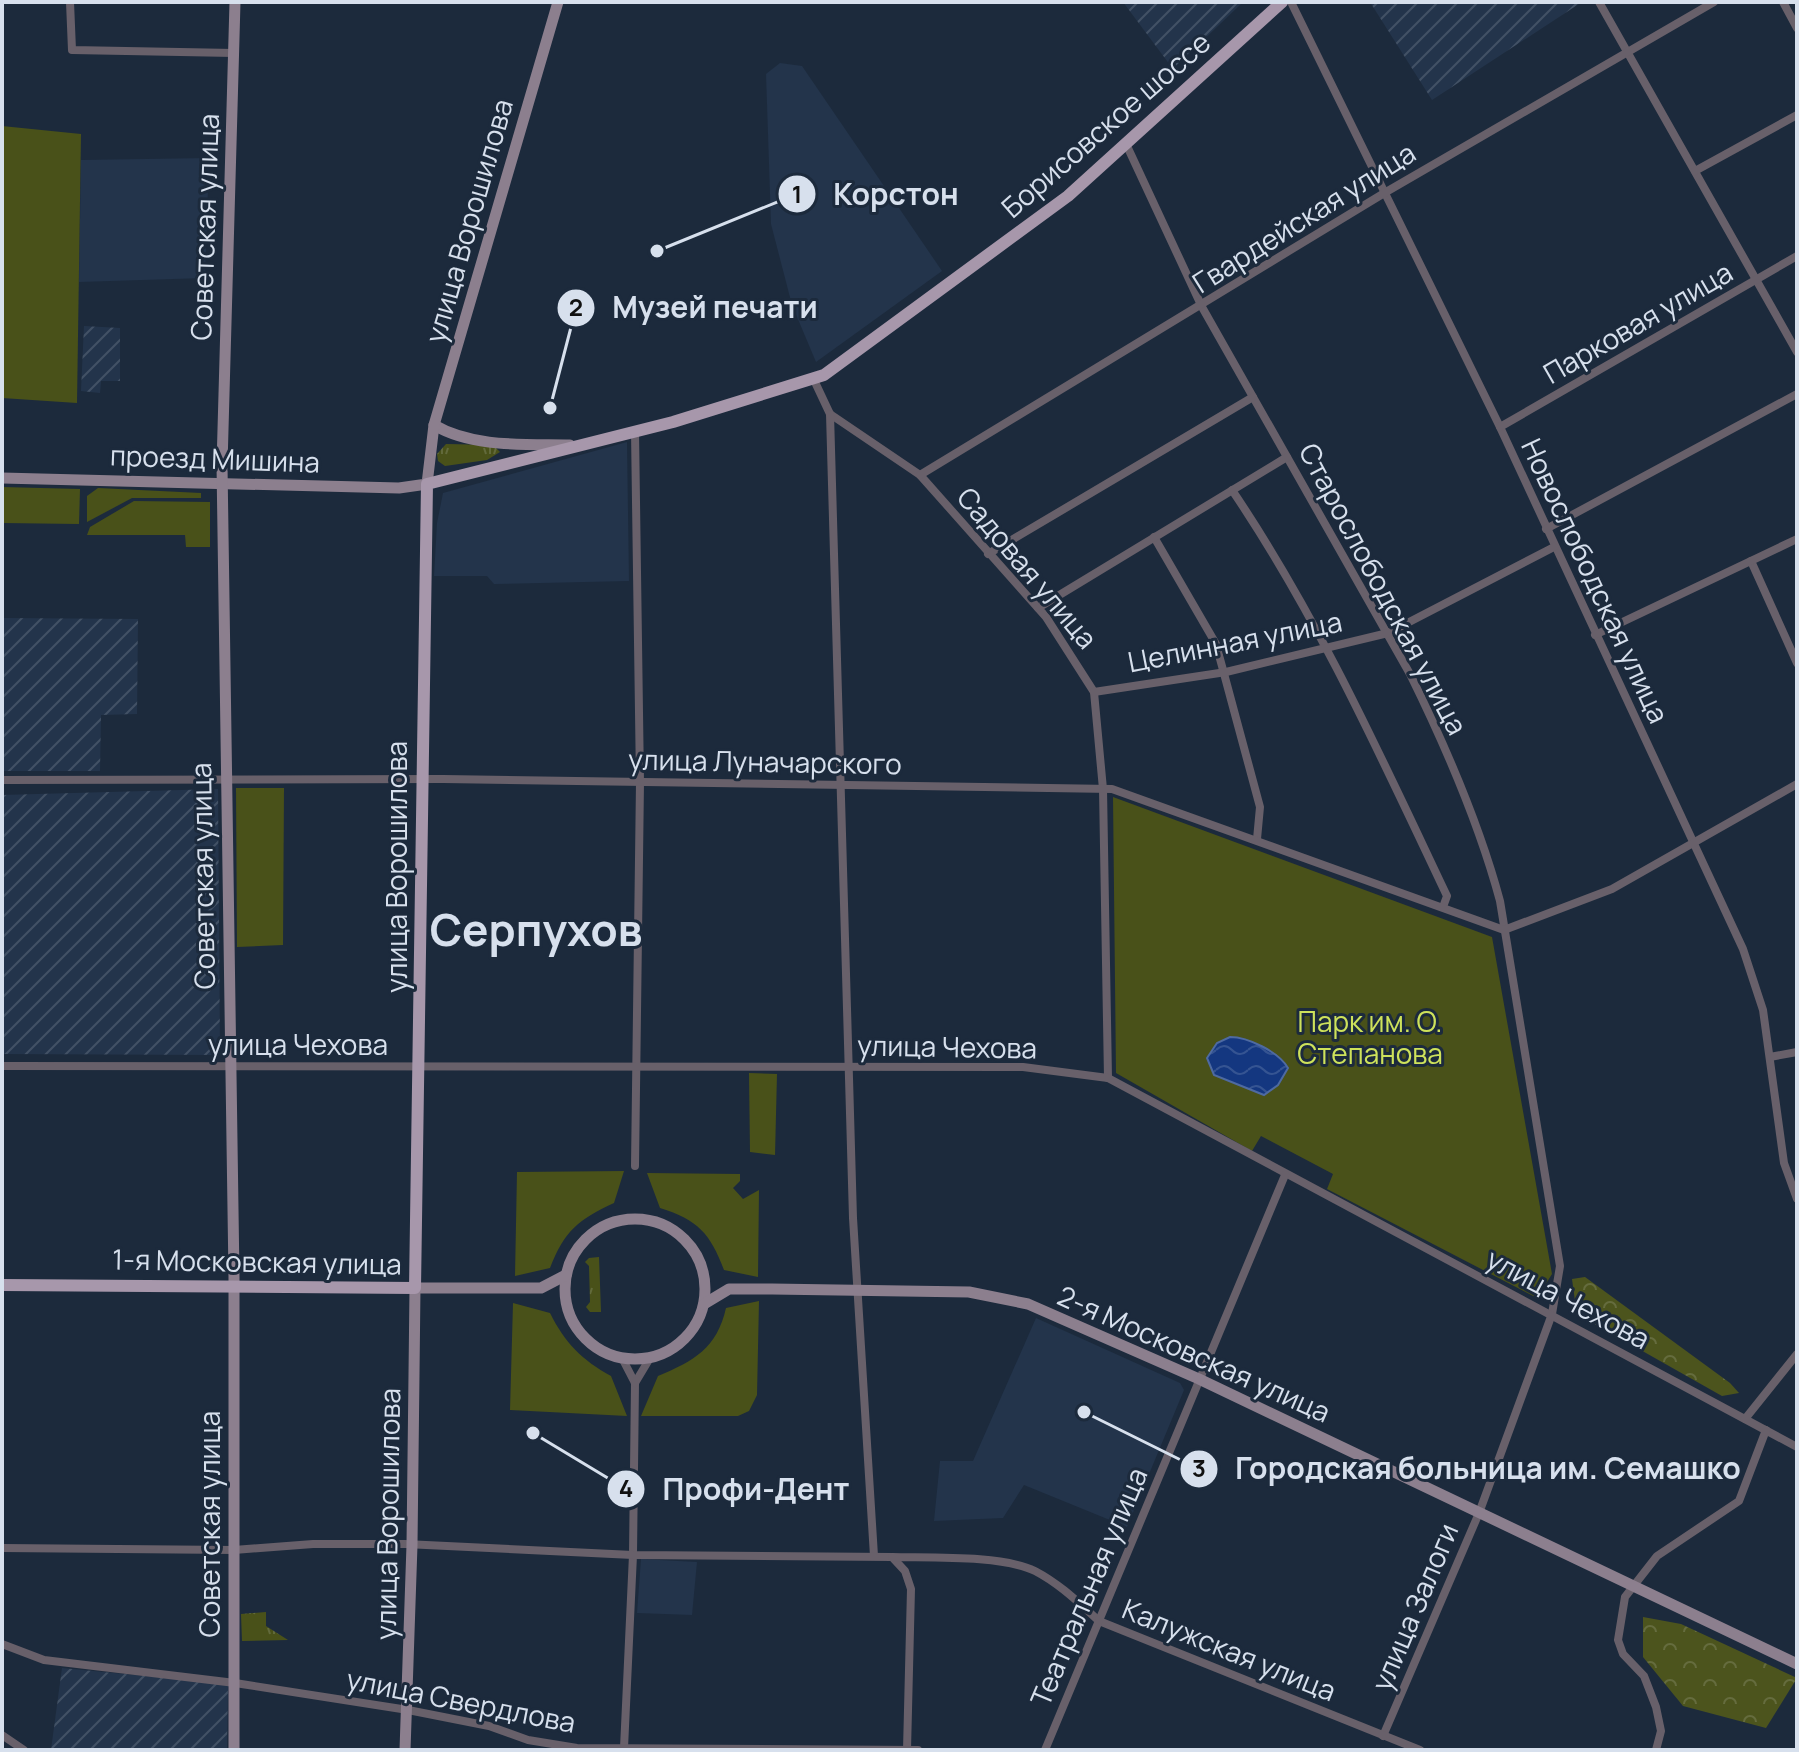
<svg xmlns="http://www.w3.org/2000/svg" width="1799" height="1752" font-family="Manrope,sans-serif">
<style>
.built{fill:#23344b}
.industrial{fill:url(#industrial-furrows)}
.grass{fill:url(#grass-tufts)}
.forest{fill:url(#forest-crowns)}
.park{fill:#495119}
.water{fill:url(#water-waves);stroke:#4e6aa1;stroke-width:2}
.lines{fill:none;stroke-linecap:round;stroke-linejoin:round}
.street{stroke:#68606a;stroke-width:8}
.secondary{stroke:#8c7f8e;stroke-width:11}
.primary{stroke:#a797ab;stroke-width:12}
.labels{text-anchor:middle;stroke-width:6;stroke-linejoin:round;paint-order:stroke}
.street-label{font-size:28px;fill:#d7e0ed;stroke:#1c2a3c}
.park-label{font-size:28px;fill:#cee25b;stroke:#1c2a3c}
.town-label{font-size:44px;font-weight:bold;fill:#d7e0ed;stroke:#1c2a3c}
.leader{fill:none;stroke:#d7e0ed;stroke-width:3}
.callout-dot{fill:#d7e0ed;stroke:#1c2a3c;stroke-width:3}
.mark-label{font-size:24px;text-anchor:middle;font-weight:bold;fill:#111}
.callout-label{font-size:30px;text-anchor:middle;font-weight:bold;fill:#d7e0ed;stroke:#1c2a3c;stroke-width:6;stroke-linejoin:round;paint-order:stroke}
</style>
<defs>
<pattern id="industrial-furrows" width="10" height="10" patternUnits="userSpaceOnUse" patternTransform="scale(2)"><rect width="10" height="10" fill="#23344b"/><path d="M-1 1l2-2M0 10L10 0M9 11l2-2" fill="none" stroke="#425165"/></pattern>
<pattern id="grass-tufts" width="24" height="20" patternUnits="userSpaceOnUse" patternTransform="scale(2)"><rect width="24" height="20" fill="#495119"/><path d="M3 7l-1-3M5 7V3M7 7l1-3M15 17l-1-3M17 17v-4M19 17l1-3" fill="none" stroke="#626a3b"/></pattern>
<pattern id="forest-crowns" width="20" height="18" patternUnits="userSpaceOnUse" patternTransform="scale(2)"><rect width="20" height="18" fill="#4c541d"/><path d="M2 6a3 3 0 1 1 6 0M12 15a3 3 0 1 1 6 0" fill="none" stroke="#656c3e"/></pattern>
<pattern id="water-waves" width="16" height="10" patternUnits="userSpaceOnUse" patternTransform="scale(2)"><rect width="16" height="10" fill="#143780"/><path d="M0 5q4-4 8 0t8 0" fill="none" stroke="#355492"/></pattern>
</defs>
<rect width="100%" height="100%" fill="#1c2a3c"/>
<g class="built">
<polygon points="780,63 802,66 942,271 816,362 792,305 771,224 766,74"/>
<polygon points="209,158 205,278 79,282 81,160"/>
<polygon points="627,442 629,581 494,584 487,576 434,576 437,523 443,493"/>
<polygon points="1036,1318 1180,1383 1184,1390 1127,1527 1024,1485 1003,1518 934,1521 940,1461 973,1461"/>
<polygon points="641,1559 697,1562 692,1615 637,1613"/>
</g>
<g class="industrial">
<polygon points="1123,2 1243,2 1173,69"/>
<polygon points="1370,2 1582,2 1432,100"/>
<polygon points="84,326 120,328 120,381 101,381 100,393 81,391"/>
<polygon points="2,618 138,619 137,714 101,715 100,771 2,771"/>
<polygon points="218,789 220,1055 2,1054 2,795"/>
<polygon points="62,1668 228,1684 227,1750 51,1750"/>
</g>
<g class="grass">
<polygon points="446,444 493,445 500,452 487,460 445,466 438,461 437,454"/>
<polygon points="599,1257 601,1312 590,1312 586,1307 590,1302 589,1266 585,1262 589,1258"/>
<polygon points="266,1612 266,1626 288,1640 242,1641 241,1614"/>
</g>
<g class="forest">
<polygon points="1585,1277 1730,1383 1739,1393 1722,1396 1593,1323 1575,1301 1572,1279"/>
<polygon points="1643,1617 1681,1624 1797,1678 1766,1728 1683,1706 1643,1657"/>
</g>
<g class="park">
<polygon points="2,126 81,134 77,403 2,398"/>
<polygon points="2,487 80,489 79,524 2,523"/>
<polygon points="98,488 201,493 201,498 132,498 87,522 87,496"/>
<polygon points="134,501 210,502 210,547 186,547 185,535 87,535 90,527"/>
<polygon points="236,788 284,788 283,945 237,947"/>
<polygon points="1113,797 1492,937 1552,1274 1537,1298 1327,1189 1333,1174 1261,1136 1252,1151 1116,1073"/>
<polygon points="749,1073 777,1074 775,1155 750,1152"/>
<path d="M 624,1171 L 614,1203 C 578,1220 565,1230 550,1268 L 515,1276 L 517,1172 Z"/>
<path d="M 647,1173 L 740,1174 L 740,1181 L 733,1188 L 743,1199 L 759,1190 L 758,1277 L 724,1270 C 710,1233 698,1220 660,1208 Z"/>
<path d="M 759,1301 L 757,1395 L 749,1411 L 738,1416 L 641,1416 L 658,1376 C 694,1361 717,1348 726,1308 Z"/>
<path d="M 513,1303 L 550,1313 C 565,1343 582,1360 611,1376 L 627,1416 L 510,1410 Z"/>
</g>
<path class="water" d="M 1230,1037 C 1248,1037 1279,1052 1288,1068 L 1278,1085 L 1264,1095 L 1214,1075 L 1207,1058 L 1217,1043 Z"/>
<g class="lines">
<g class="street">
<polyline points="70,2 72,50 234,53"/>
<polyline points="1291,2 1500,427 1743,949 1763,1010 1784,1163 1797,1199"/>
<polyline points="1599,2 1797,352"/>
<polyline points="1783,2 1797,28"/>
<path d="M 1127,146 L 1202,307 L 1410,674 C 1446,747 1479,823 1500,901 L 1560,1266 L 1552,1314 L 1479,1513 L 1383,1736"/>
<polyline points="1695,171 1797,115"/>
<polyline points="814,380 830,414 920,475 1046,617 1094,692 1103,789 1108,1078"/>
<polyline points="830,414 853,1218 874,1556"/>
<polyline points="1500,427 1797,256"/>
<polyline points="635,431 640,782 635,1166"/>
<polyline points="920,475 1386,192 1714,2"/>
<path d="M 1232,490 C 1318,617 1381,757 1447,896 L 1443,907"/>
<polyline points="1546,529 1797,394"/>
<polyline points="1154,537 1216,644 1260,807 1257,839"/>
<polyline points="988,554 1253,397"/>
<polyline points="1751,561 1797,663"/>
<polyline points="1038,608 1287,457"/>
<polyline points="1595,635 1797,539"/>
<polyline points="1094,692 1226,672 1388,633 1554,547"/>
<polyline points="2,780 443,779 1112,789 1504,930 1612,889 1797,784"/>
<polyline points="1770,1057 1797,1052"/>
<polyline points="2,1066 1023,1067 1108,1078 1797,1447"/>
<polyline points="622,1358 635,1383 633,1555 624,1748"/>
<polyline points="635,1383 650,1358"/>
<polyline points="1745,1419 1797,1354"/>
<polyline points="2,1548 234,1550 313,1544 405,1544 633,1555 892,1557 905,1571 911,1589 907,1750"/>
<path d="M 892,1557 C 929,1558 1003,1555 1035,1571 C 1060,1584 1079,1603 1099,1621 L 1420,1750"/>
<polyline points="2,1644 44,1660 235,1683 408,1710 489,1726 528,1740 577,1748 918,1750"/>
<polyline points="2,1735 24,1750"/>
<polyline points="1045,1750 1285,1175"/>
<polyline points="1656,1750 1661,1731 1656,1707 1644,1676 1623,1654 1618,1640 1625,1597 1657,1556 1739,1501 1766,1430"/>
</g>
<g class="secondary">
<path d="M 434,425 C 473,448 526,444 570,445"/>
<polyline points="2,478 399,488 427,484 434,425 558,2"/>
<circle cx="635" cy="1289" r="70"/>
<polyline points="704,1304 729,1289 772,1289 969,1292 1028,1304 1199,1379 1797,1664"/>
<polyline points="234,1750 234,1277 222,465 235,2"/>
<polyline points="405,1750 412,1545 415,1288 541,1288 566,1275"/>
</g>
<polyline class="primary" points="2,1285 415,1288 427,484 673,422 824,375 1068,196 1282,2"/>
</g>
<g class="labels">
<g class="street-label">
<text transform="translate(1106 125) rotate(-41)" y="10">Борисовское шоссе</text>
<text transform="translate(1304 218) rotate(-32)" y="10">Гвардейская улица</text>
<text transform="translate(469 221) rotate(-74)" y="10">улица Ворошилова</text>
<text transform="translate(205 227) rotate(-88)" y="10">Советская улица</text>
<text transform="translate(1638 323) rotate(-30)" y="10">Парковая улица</text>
<text transform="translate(215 459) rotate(2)" y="10">проезд Мишина</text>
<text transform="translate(1027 568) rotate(50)" y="10">Садовая улица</text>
<text transform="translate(1595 581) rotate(65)" y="10">Новослободская улица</text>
<text transform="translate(1383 589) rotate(62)" y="10">Старослободская улица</text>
<text transform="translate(1235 642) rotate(-11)" y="10">Целинная улица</text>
<text transform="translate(765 762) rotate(1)" y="10">улица Луначарского</text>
<text transform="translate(397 867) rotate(-90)" y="10">улица Ворошилова</text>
<text transform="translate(203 876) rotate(-91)" y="10">Советская улица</text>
<text x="298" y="1055">улица Чехова</text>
<text transform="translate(947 1047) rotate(1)" y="10">улица Чехова</text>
<text transform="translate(257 1262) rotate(1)" y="10">1-я Московская улица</text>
<text transform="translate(1568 1299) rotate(28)" y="10">улица Чехова</text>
<text transform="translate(1194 1354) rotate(24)" y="10">2-я Московская улица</text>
<text transform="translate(388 1514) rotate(-89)" y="10">улица Ворошилова</text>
<text transform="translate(210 1524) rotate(-90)" y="10">Советская улица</text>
<text transform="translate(1089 1587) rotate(-67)" y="10">Театральная улица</text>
<text transform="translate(1415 1607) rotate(-67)" y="10">улица Залоги</text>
<text transform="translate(1229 1650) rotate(22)" y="10">Калужская улица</text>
<text transform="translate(461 1701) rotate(11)" y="10">улица Свердлова</text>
</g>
<g class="park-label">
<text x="1370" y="1032">Парк им. О.<tspan x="1370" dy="32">Степанова</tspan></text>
</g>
<g class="town-label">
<text x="536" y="946">Серпухов</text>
</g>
</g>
<path class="leader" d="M657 251L797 194M550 408L576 308M1084 1412L1199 1469M533 1433L626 1489"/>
<g class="callout-dot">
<circle cx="657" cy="251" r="8"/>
<circle cx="550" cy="408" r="8"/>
<circle cx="1084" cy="1412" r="8"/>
<circle cx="533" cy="1433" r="8"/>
<circle cx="797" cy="194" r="20"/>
<circle cx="576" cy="308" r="20"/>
<circle cx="1199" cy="1469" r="20"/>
<circle cx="626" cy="1489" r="20"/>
</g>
<g class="mark-label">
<text x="797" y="203">1</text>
<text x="576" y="316">2</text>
<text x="1199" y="1477">3</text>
<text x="626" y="1497">4</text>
</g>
<g class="callout-label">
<text x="896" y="205">Корстон</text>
<text x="715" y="318">Музей печати</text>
<text x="1488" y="1479">Городская больница им. Семашко</text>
<text x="756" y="1500">Профи-Дент</text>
</g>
<rect width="1799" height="1752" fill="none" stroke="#d7e0ed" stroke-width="8"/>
</svg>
